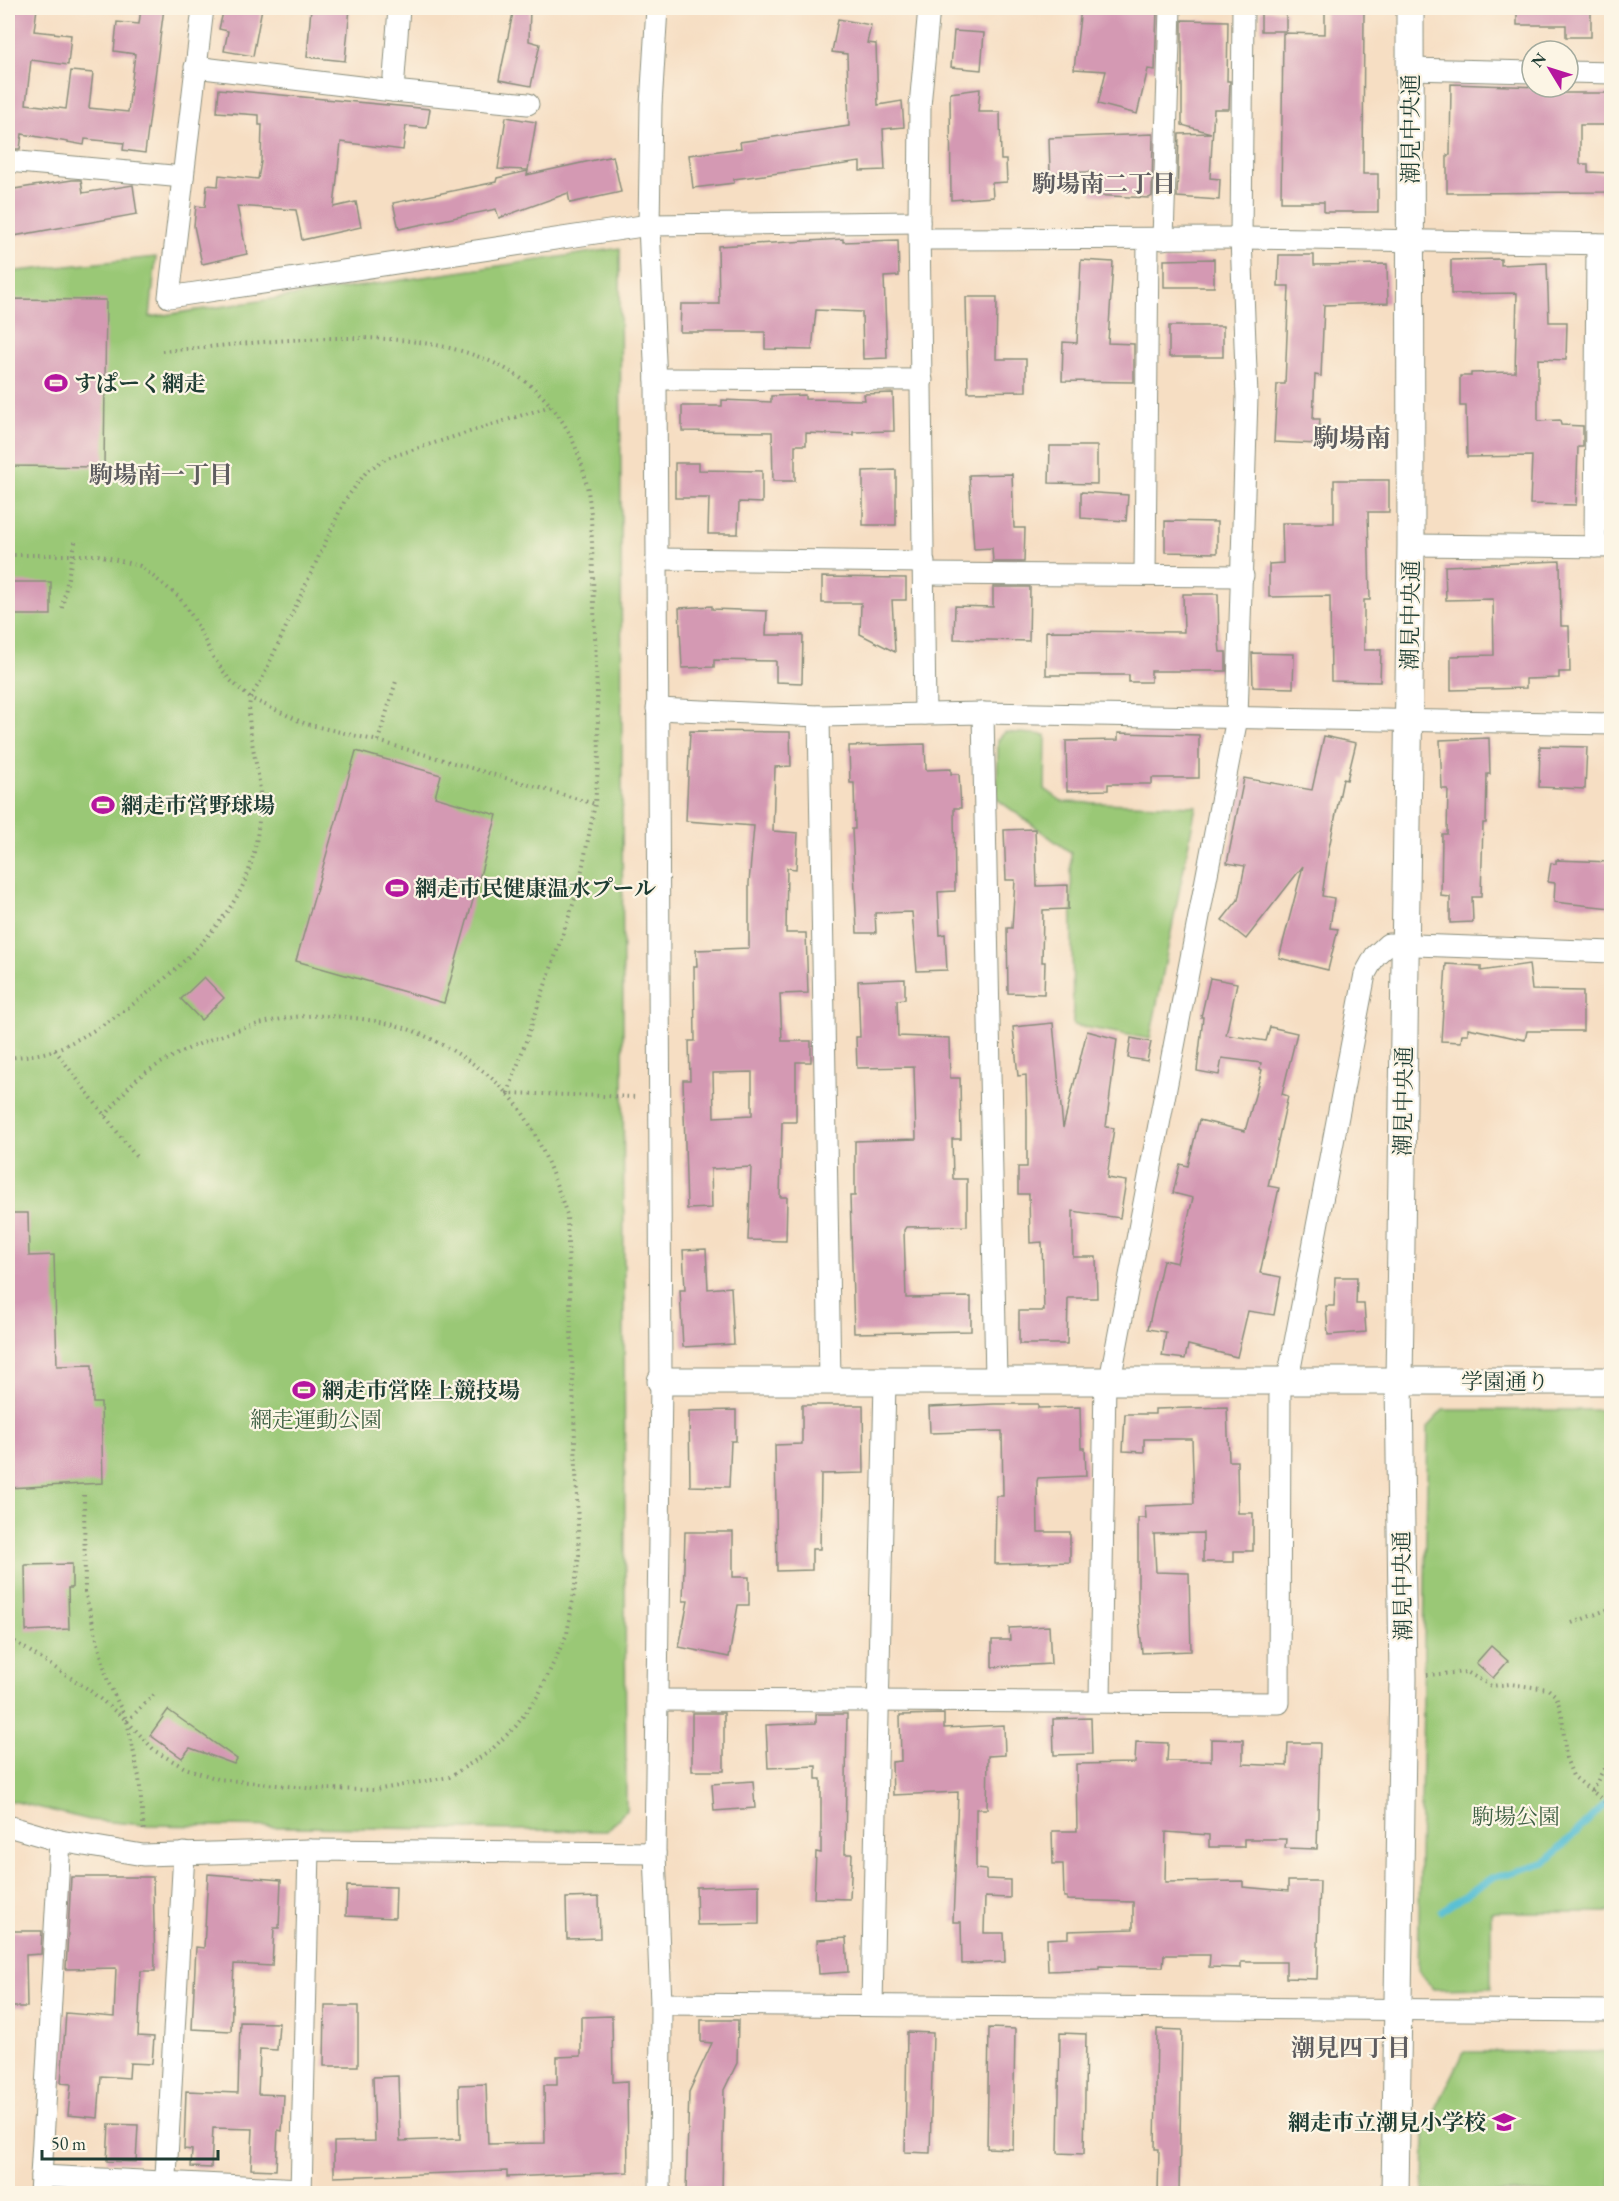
<svg xmlns="http://www.w3.org/2000/svg" width="1619" height="2201" font-family="'EB Garamond','Noto Serif JP',serif">
<style>
.green{fill:#9ac876;stroke:#5c8255;stroke-width:1.5}
.lines{fill:none;stroke-linecap:round;stroke-linejoin:round}
.stream{stroke:#57bfd4;stroke-width:7}
.building{fill:#d499b3;fill-rule:evenodd}
.minor-casing{stroke:#8a8e7c;stroke-width:23}
.tertiary-casing{stroke:#8a8e7c;stroke-width:29}
.path{stroke:#8a8e7c;stroke-width:4;stroke-dasharray:1.5 4.5;stroke-linecap:butt}
.minor{stroke:#fff;stroke-width:21}
.tertiary{stroke:#fff;stroke-width:27}
.labels{text-anchor:middle;stroke-width:4.5;stroke-linejoin:round;paint-order:stroke}
.street-label{font-size:22px;fill:#1f3d34;stroke:#fcf5e5}
.poi-label{font-size:22px;font-weight:bold;fill:#1f3d34;stroke:#fcf5e5;text-anchor:start}
.park-label{font-size:22px;fill:#3e6044;stroke:#fcf5e5}
.neighbourhood-label{font-size:24px;font-weight:bold;fill:#5e5d60;stroke:#fcf5e5}
.quarter-label{font-size:26px;font-weight:bold;fill:#5e5d60;stroke:#fcf5e5}
</style>
<rect width="100%" height="100%" fill="#fcf5e5"/>
<filter id="ink" filterUnits="userSpaceOnUse"><feTurbulence type="fractalNoise" baseFrequency=".0167" numOctaves="2"/><feDisplacementMap in="SourceGraphic" scale="12" xChannelSelector="R" yChannelSelector="G"/><feConvolveMatrix kernelMatrix="1 2 1 2 8 2 1 2 1" color-interpolation-filters="sRGB"/></filter>
<filter id="wash" filterUnits="userSpaceOnUse"><feTurbulence type="fractalNoise" baseFrequency=".008" numOctaves="4" result="noise"/><feDisplacementMap in="SourceGraphic" scale="24" xChannelSelector="R" yChannelSelector="G"/><feGaussianBlur stdDeviation="1.35" result="paint"/><feColorMatrix in="noise" values="0 0 0 0 0 0 0 0 0 0 0 0 0 0 0 0 0 1.4 0 .05"/><feComposite in="paint" operator="in"/></filter>
<g filter="url(#wash)">
<rect width="100%" height="100%" fill="#f6dec3"/>
<g class="green">
<polygon points="620,248 626,1810 607,1831 144,1825 90,1820 8,1800 8,272 156,257 150,317"/>
<polygon points="1005,732 1046,735 1045,789 1063,802 1196,806 1150,1039 1073,1025 1071,853 997,799 998,740"/>
<polygon points="1443,1410 1611,1410 1611,1912 1491,1912 1491,1988 1433,1989 1418,1971 1428,1426"/>
<polygon points="1464,2052 1611,2052 1611,2193 1424,2193 1425,2131"/>
</g>
<g class="lines">
<polyline class="stream" points="1441,1911 1490,1879 1546,1862 1612,1797"/>
</g>
<g id="blocks">
<g class="building">
<polygon points="15,8 37,8 34,31 71,35 68,65 31,60 26,104 66,109 71,71 93,73 89,108 128,112 135,54 114,51 117,22 139,24 141,8 164,8 145,153 123,150 124,143 85,139 84,145 22,134 20,149 8,149 8,69"/>
<polygon points="224,8 262,8 253,56 224,51 228,31 219,29"/>
<polygon points="311,8 350,8 345,61 307,57"/>
<polygon points="514,8 530,8 529,41 540,44 531,86 499,80"/>
<polygon points="1081,8 1157,8 1155,70 1148,69 1137,114 1098,104 1106,71 1074,69"/>
<polygon points="1325,8 1364,8 1363,174 1378,174 1378,212 1324,212 1324,202 1281,202 1283,33 1325,34"/>
<polygon points="1517,8 1591,8 1591,37 1566,37 1566,25 1517,25"/>
<polygon points="1261,10 1286,11 1286,31 1261,31"/>
<polygon points="838,19 871,25 867,43 876,44 878,105 902,101 904,127 883,129 885,170 860,171 860,162 734,179 734,183 693,188 689,155 741,148 740,142 849,126 847,54 832,52"/>
<polygon points="1182,20 1228,21 1227,81 1230,81 1229,109 1214,109 1210,178 1220,179 1219,200 1177,197 1179,134 1211,133 1182,125"/>
<polygon points="954,31 984,33 981,70 951,67"/>
<polygon points="1451,84 1542,87 1542,93 1611,93 1611,125 1580,125 1580,164 1588,164 1588,172 1611,173 1611,192 1447,193 1447,155 1450,155"/>
<polygon points="219,89 430,109 427,128 406,126 403,150 341,142 334,207 356,202 361,227 302,240 296,210 237,206 247,254 202,264 194,226 196,206 205,207 207,185 218,186 219,175 258,179 261,162 262,125 259,125 259,115 217,112"/>
<polygon points="980,89 978,112 1000,112 1001,160 1006,160 1007,182 992,183 993,197 951,200 950,93"/>
<polygon points="506,117 536,122 528,170 498,169"/>
<polygon points="1153,134 1152,196 1149,198 1092,195 1093,172 1050,173 1049,138"/>
<polygon points="613,156 621,192 570,203 568,193 499,218 496,209 399,229 393,203 496,182 497,178 528,171 527,175"/>
<polygon points="72,180 81,180 83,193 133,185 137,214 8,237 8,190"/>
<polygon points="843,239 843,242 898,240 899,276 884,277 887,358 863,359 862,312 816,310 812,350 765,349 765,332 680,332 681,304 719,304 718,246"/>
<polygon points="1279,255 1314,255 1314,265 1387,264 1388,303 1324,305 1321,376 1315,375 1313,419 1320,419 1318,444 1274,442 1277,384 1285,384 1289,286 1278,286"/>
<polygon points="1214,259 1214,287 1164,287 1164,260"/>
<polygon points="1501,259 1501,265 1547,263 1549,322 1567,322 1566,360 1538,359 1538,421 1560,420 1561,425 1583,426 1583,447 1578,447 1576,505 1530,504 1532,456 1467,457 1466,406 1460,406 1460,376 1471,376 1471,373 1515,372 1517,293 1451,294 1451,260"/>
<polygon points="1081,260 1113,262 1108,343 1134,344 1134,382 1062,381 1063,342 1077,343"/>
<polygon points="966,297 997,297 996,359 1026,359 1026,391 968,392"/>
<polygon points="8,299 106,300 104,467 8,466"/>
<rect x="1169" y="326" width="54" height="31"/>
<polygon points="893,393 894,431 853,432 853,435 806,433 806,445 795,445 795,481 773,481 772,432 682,431 682,406 722,406 722,400 771,402 771,396 805,395 805,399 865,400 864,394"/>
<polygon points="1050,446 1097,446 1097,484 1049,483"/>
<polygon points="675,463 699,463 699,470 762,471 762,503 739,502 738,534 708,534 709,498 675,498"/>
<polygon points="896,470 896,525 863,525 863,471"/>
<polygon points="1012,474 1014,528 1025,528 1024,562 993,562 992,548 974,549 969,475"/>
<polygon points="1334,480 1389,480 1389,512 1368,512 1370,600 1364,600 1364,650 1381,650 1380,682 1331,681 1330,596 1269,597 1269,564 1283,563 1282,523 1334,523"/>
<polygon points="1081,492 1128,495 1126,521 1081,518"/>
<polygon points="1165,521 1217,522 1217,553 1165,552"/>
<polygon points="1560,561 1561,626 1569,626 1570,672 1559,672 1559,678 1526,679 1526,688 1451,690 1451,656 1494,655 1493,599 1446,600 1445,566"/>
<polygon points="822,577 906,578 906,600 892,600 895,652 860,634 861,603 822,603"/>
<rect x="8" y="582" width="43" height="33"/>
<polygon points="993,587 1030,587 1029,641 954,639 955,606 993,607"/>
<polygon points="1183,594 1218,594 1219,642 1220,652 1226,652 1226,671 1151,671 1151,682 1129,682 1129,675 1046,675 1046,631 1184,632"/>
<polygon points="712,606 712,609 767,611 766,635 803,635 802,683 776,682 776,661 714,660 714,667 682,668 679,608"/>
<polygon points="1252,653 1294,654 1293,688 1253,687"/>
<path d="M 690,731 L 790,732 L 791,766 L 775,767 L 773,831 L 798,833 L 796,869 L 787,868 L 786,933 L 806,933 L 808,993 L 780,994 L 782,1041 L 811,1041 L 811,1062 L 796,1062 L 796,1122 L 782,1122 L 780,1197 L 787,1197 L 786,1241 L 748,1240 L 751,1167 L 711,1169 L 712,1208 L 687,1209 L 683,1080 L 690,1080 L 689,1041 L 695,1041 L 694,966 L 697,966 L 696,950 L 749,948 L 749,883 L 754,826 L 686,821 ZM 752,1072 L 752,1115 L 714,1117 L 713,1073 Z"/>
<polygon points="1118,733 1199,735 1199,778 1152,778 1152,784 1108,784 1108,790 1067,791 1066,741 1118,740"/>
<polygon points="1324,736 1356,743 1347,780 1343,779 1329,848 1322,896 1334,898 1330,928 1338,929 1328,970 1279,958 1303,866 1246,939 1222,920 1238,900 1245,866 1227,863 1244,778 1312,790"/>
<polygon points="1489,738 1490,774 1487,774 1486,823 1483,823 1481,897 1472,897 1473,922 1450,923 1450,897 1441,896 1442,834 1447,834 1448,789 1442,789 1440,740"/>
<polygon points="925,744 926,770 951,769 951,774 959,774 961,808 954,808 955,891 938,892 940,935 945,934 947,970 917,971 912,912 875,913 876,933 857,933 852,829 855,829 854,783 850,783 849,746"/>
<polygon points="1540,746 1587,747 1585,789 1539,787"/>
<polygon points="356,751 441,775 435,797 497,815 444,1003 296,961"/>
<polygon points="1035,829 1037,886 1068,885 1068,909 1043,910 1042,962 1045,962 1044,994 1008,993 1007,928 1012,928 1015,880 1006,880 1004,830"/>
<polygon points="1556,860 1611,862 1611,908 1554,902 1555,883 1548,882 1551,863 1556,864"/>
<polygon points="1446,964 1481,966 1481,971 1529,964 1532,990 1583,991 1583,1031 1527,1031 1525,1040 1468,1028 1468,1034 1462,1034 1461,1042 1441,1041"/>
<polygon points="204,977 224,998 201,1020 181,999"/>
<polygon points="1210,978 1237,983 1226,1035 1266,1041 1270,1027 1297,1033 1282,1094 1288,1096 1268,1186 1279,1188 1260,1273 1281,1277 1274,1315 1248,1311 1237,1357 1188,1345 1185,1359 1162,1356 1166,1332 1148,1329 1163,1260 1177,1263 1193,1198 1173,1193 1180,1164 1188,1166 1199,1120 1245,1131 1262,1070 1260,1069 1261,1063 1222,1058 1219,1075 1197,1071 1203,1017 1201,1017"/>
<polygon points="905,979 905,999 897,1000 898,1036 949,1038 950,1078 960,1078 961,1139 952,1139 953,1179 967,1179 967,1226 906,1227 904,1230 906,1298 971,1297 971,1331 854,1333 850,1196 855,1196 855,1141 916,1139 914,1067 857,1068 856,1037 860,1037 858,981"/>
<polygon points="1053,1023 1063,1128 1087,1031 1117,1039 1106,1127 1114,1128 1107,1178 1126,1181 1120,1218 1073,1211 1073,1257 1096,1257 1097,1298 1068,1298 1067,1344 1019,1344 1019,1311 1044,1311 1042,1242 1030,1243 1029,1194 1018,1194 1018,1167 1027,1167 1027,1117 1026,1075 1018,1076 1013,1027"/>
<polygon points="1131,1038 1151,1042 1147,1061 1128,1058"/>
<polygon points="8,1213 28,1213 29,1256 54,1255 57,1366 92,1365 93,1403 101,1403 103,1483 8,1488"/>
<polygon points="706,1249 708,1289 731,1287 734,1344 683,1347 680,1290 685,1290 683,1250"/>
<polygon points="1335,1277 1357,1277 1356,1304 1364,1304 1366,1332 1328,1335 1326,1306 1334,1306"/>
<polygon points="994,1404 1038,1404 1038,1408 1080,1407 1081,1448 1085,1448 1086,1476 1038,1478 1037,1481 1038,1532 1070,1532 1070,1562 995,1564 996,1496 1003,1496 1002,1431 930,1433 929,1407"/>
<polygon points="802,1405 863,1405 864,1473 821,1474 820,1549 812,1549 812,1570 777,1571 775,1445 802,1444"/>
<polygon points="1227,1407 1229,1461 1237,1461 1238,1513 1253,1513 1253,1551 1234,1551 1234,1562 1203,1562 1203,1533 1154,1534 1156,1572 1189,1573 1191,1651 1142,1653 1138,1605 1138,1518 1146,1518 1145,1506 1194,1504 1192,1439 1144,1439 1144,1452 1123,1451 1125,1414 1155,1414 1155,1409"/>
<polygon points="736,1410 736,1441 731,1441 729,1487 690,1486 689,1411"/>
<polygon points="685,1532 733,1532 733,1577 749,1577 749,1605 738,1605 729,1657 679,1647 688,1601 683,1601"/>
<polygon points="72,1564 72,1588 68,1588 69,1629 26,1631 25,1565"/>
<polygon points="1049,1626 1051,1664 992,1667 992,1640 1010,1640 1009,1628"/>
<polygon points="1491,1646 1508,1661 1493,1678 1476,1663"/>
<polygon points="168,1710 237,1759 234,1764 190,1748 182,1758 150,1735"/>
<rect x="692" y="1713" width="32" height="58"/>
<polygon points="816,1714 847,1714 845,1854 852,1854 850,1899 814,1898 816,1852 821,1853 821,1779 816,1779 816,1766 768,1768 766,1725 816,1723"/>
<polygon points="944,1714 944,1728 1004,1725 1005,1755 988,1756 987,1809 976,1809 976,1869 986,1870 986,1879 1010,1880 1010,1898 985,1897 984,1933 1004,1933 1005,1962 962,1964 961,1922 953,1922 958,1792 893,1795 892,1762 901,1761 900,1715"/>
<polygon points="1091,1718 1092,1754 1054,1755 1053,1719"/>
<polygon points="1211,1739 1243,1740 1243,1764 1287,1766 1288,1743 1320,1743 1317,1849 1285,1848 1286,1839 1244,1839 1244,1847 1209,1847 1209,1835 1166,1832 1165,1882 1243,1881 1243,1887 1288,1891 1288,1881 1320,1881 1317,1979 1286,1978 1286,1962 1241,1962 1241,1968 1209,1967 1210,1955 1164,1955 1163,1967 1099,1966 1099,1969 1048,1971 1047,1939 1068,1938 1068,1931 1133,1929 1133,1902 1067,1900 1067,1897 1064,1897 1063,1864 1053,1864 1052,1831 1077,1831 1076,1764 1135,1763 1136,1742 1168,1743 1167,1761 1211,1761"/>
<polygon points="753,1781 755,1808 714,1811 712,1784"/>
<polygon points="208,1874 281,1880 279,1928 274,1928 272,1966 234,1964 231,2031 192,2029 196,1947 204,1948"/>
<polygon points="71,1877 153,1877 155,1971 141,1971 138,2036 154,2037 152,2064 130,2063 129,2078 101,2076 98,2118 68,2115 71,2084 61,2083 66,2013 114,2017 116,1968 66,1969"/>
<polygon points="759,1885 759,1924 697,1925 696,1887"/>
<polygon points="347,1886 396,1887 395,1918 346,1916"/>
<polygon points="599,1897 600,1938 567,1939 566,1898"/>
<polygon points="8,1931 42,1931 41,1954 26,1955 27,2007 8,2007"/>
<polygon points="846,1938 848,1972 819,1974 817,1940"/>
<polygon points="325,2006 358,2006 358,2066 324,2066"/>
<polygon points="612,2016 613,2082 627,2081 628,2172 507,2177 507,2171 334,2177 334,2142 375,2141 373,2077 398,2076 400,2141 460,2139 459,2085 486,2084 488,2144 545,2143 544,2085 557,2085 557,2057 581,2056 581,2017"/>
<polygon points="701,2020 738,2020 737,2063 724,2090 722,2192 686,2191 689,2092 712,2043 701,2042"/>
<polygon points="240,2022 279,2023 277,2050 260,2049 258,2094 284,2095 282,2131 278,2130 276,2170 251,2169 253,2129 213,2128 211,2168 191,2167 192,2150 184,2149 186,2091 238,2093"/>
<polygon points="989,2028 1015,2029 1013,2149 987,2148"/>
<polygon points="1157,2029 1182,2030 1179,2193 1158,2193 1159,2149 1155,2149"/>
<polygon points="907,2032 933,2033 930,2153 905,2152"/>
<polygon points="1060,2033 1086,2034 1084,2154 1058,2153"/>
<polygon points="109,2124 138,2125 136,2162 107,2161"/>
</g>
</g>
</g>
<g filter="url(#ink)">
<use href="#blocks" fill-opacity="0" stroke="#8a8e7c" stroke-width="1.5"/>
<g class="lines">
<g class="minor-casing">
<g id="minor">
<polyline points="203,8 169,297 649,225 919,222"/>
<polyline points="657,8 651,105 649,225 656,383 657,559 661,1381 655,1853 661,2004 660,2194"/>
<polyline points="195,67 393,91 399,8"/>
<polyline points="1410,69 1532,72"/>
<polyline points="1568,72 1612,73"/>
<polyline points="393,91 528,104"/>
<polyline points="8,161 183,177"/>
<polyline points="920,239 1241,238 1612,244"/>
<polyline points="1163,239 1170,8"/>
<polyline points="656,379 922,380"/>
<polyline points="1411,545 1612,547"/>
<polyline points="1595,547 1597,244"/>
<polyline points="657,559 924,562"/>
<polyline points="924,574 1243,576"/>
<polyline points="1145,575 1148,239"/>
<polyline points="657,709 819,716 983,713 1612,724"/>
<polyline points="983,713 996,1380"/>
<polyline points="925,714 919,222 920,106 929,8"/>
<polyline points="819,716 830,1380"/>
<polyline points="1288,1379 1365,974 1375,956 1388,944 1612,952"/>
<polyline points="1110,1380 1237,718 1247,397 1241,238 1243,8"/>
<polyline points="657,1700 1279,1703 1280,1380"/>
<polyline points="1100,1700 1105,1380"/>
<polyline points="8,1826 60,1841 143,1855 309,1850 655,1853"/>
<polyline points="661,2004 1612,2011"/>
<polyline points="872,2005 885,1380"/>
<polyline points="41,2176 301,2189"/>
<polyline points="40,2194 60,1841"/>
<polyline points="165,2194 184,1853"/>
<polyline points="301,2194 309,1850"/>
</g>
</g>
<g class="tertiary-casing">
<g id="tertiary">
<polyline points="661,1381 1612,1381"/>
<polyline points="1395,2194 1403,1678 1399,1381 1411,545 1410,8"/>
</g>
</g>
<g class="path">
<path d="M 162,351 C 320,339 572,289 591,515 L 599,755 L 595,804 L 578,890 L 508,1093 L 637,1097"/>
<polyline points="8,555 98,555 140,566 179,597 194,619 213,657 229,679 250,698 306,724 378,741 595,804"/>
<polyline points="62,608 76,538"/>
<polyline points="378,741 397,678"/>
<polyline points="55,1050 137,1158"/>
<path d="M 8,1058 C 23,1056 42,1055 57,1049 C 121,1022 204,954 239,893 C 253,868 258,838 260,809 C 263,773 245,736 250,700 C 251,694 258,686 261,681 L 345,500 L 367,471 L 387,458 L 551,406"/>
<polyline points="84,1495 85,1592 108,1682 127,1721 139,1777 144,1833"/>
<path d="M 8,1603 L 9,1638 L 88,1689 L 127,1721 L 155,1751 L 185,1768 L 218,1779 L 316,1789 L 375,1790 L 449,1777 L 489,1752 L 516,1726 L 539,1694 L 567,1634 L 574,1593 L 579,1555 L 567,1215 C 554,1177 535,1122 507,1093 C 485,1068 439,1040 408,1029 C 378,1019 326,1013 295,1017 C 243,1024 184,1046 142,1075 C 128,1085 116,1103 105,1116"/>
<polyline points="1572,1623 1612,1608"/>
<polyline points="1427,1675 1467,1672 1491,1686 1510,1684 1548,1689 1556,1696 1562,1715 1566,1758 1573,1776 1612,1807"/>
<polyline points="127,1721 156,1693"/>
<polyline points="1592,1791 1607,1763 1612,1740"/>
</g>
<use href="#minor" class="minor"/>
<use href="#tertiary" class="tertiary"/>
</g>
</g>
<defs>
<g id="stadium-bare" transform="scale(1.8)"><path d="M0-5a6.5 5 0 1 0 0 10a6.5 5 0 1 0 0-10ZM-3.5-1.8h7v3.6h-7Z" fill="#b5179e" stroke="#fcf5e5" stroke-width="2.5" paint-order="stroke"/></g>
<g id="school-bare" transform="scale(1.8)"><path d="M0-5L7-2L0 1L-7-2ZM-4 1L0 2.5L4 1V4Q0 6-4 4Z" fill="#b5179e" stroke="#fcf5e5" stroke-width="2.5" paint-order="stroke"/></g>
</defs>
<g fill-rule="evenodd">
<use href="#stadium-bare" x="56" y="383"/>
<use href="#stadium-bare" x="103" y="805"/>
<use href="#stadium-bare" x="397" y="888"/>
<use href="#stadium-bare" x="304" y="1390"/>
<use href="#school-bare" x="1504" y="2122"/>
</g>
<g class="labels">
<g class="street-label">
<text transform="translate(1410 129) rotate(-90)" y="8">潮見中央通</text>
<text transform="translate(1410 615) rotate(-89)" y="8">潮見中央通</text>
<text transform="translate(1403 1101) rotate(-89)" y="8">潮見中央通</text>
<text x="1505" y="1389">学園通り</text>
<text transform="translate(1402 1586) rotate(-91)" y="8">潮見中央通</text>
</g>
<g class="poi-label">
<text x="74" y="391">すぱーく網走</text>
<text x="121" y="813">網走市営野球場</text>
<text x="415" y="896">網走市民健康温水プール</text>
<text x="322" y="1398">網走市営陸上競技場</text>
<text x="1486" y="2130" text-anchor="end">網走市立潮見小学校</text>
</g>
<g class="park-label">
<text x="316" y="1427">網走運動公園</text>
<text x="1516" y="1824">駒場公園</text>
</g>
<g class="neighbourhood-label">
<text x="1104" y="192">駒場南二丁目</text>
<text x="161" y="483">駒場南一丁目</text>
<text x="1351" y="2056">潮見四丁目</text>
</g>
<g class="quarter-label">
<text x="1352" y="447">駒場南</text>
</g>
</g>
<rect width="1619" height="2201" fill="none" stroke="#fcf5e5" stroke-width="30"/>
<g transform="translate(1550 69) rotate(308)"><circle r="28" fill="#fcf5e5" stroke="#a4ab9e" stroke-width="1.5"/>
<path d="M0-4.5L10 22L0 15L-10 22Z" fill="#b5179e"/>
<text y="-9" font-size="16" font-weight="bold" text-anchor="middle" fill="#1f3d34">N</text>
</g>
<path d="M42 2150v9h176v-9" fill="none" stroke="#1f3d34" stroke-width="3"/>
<text x="51" y="2150" font-size="18" fill="#1f3d34" stroke="#fcf5e5" stroke-width="4.5" paint-order="stroke">50 m</text>
</svg>
